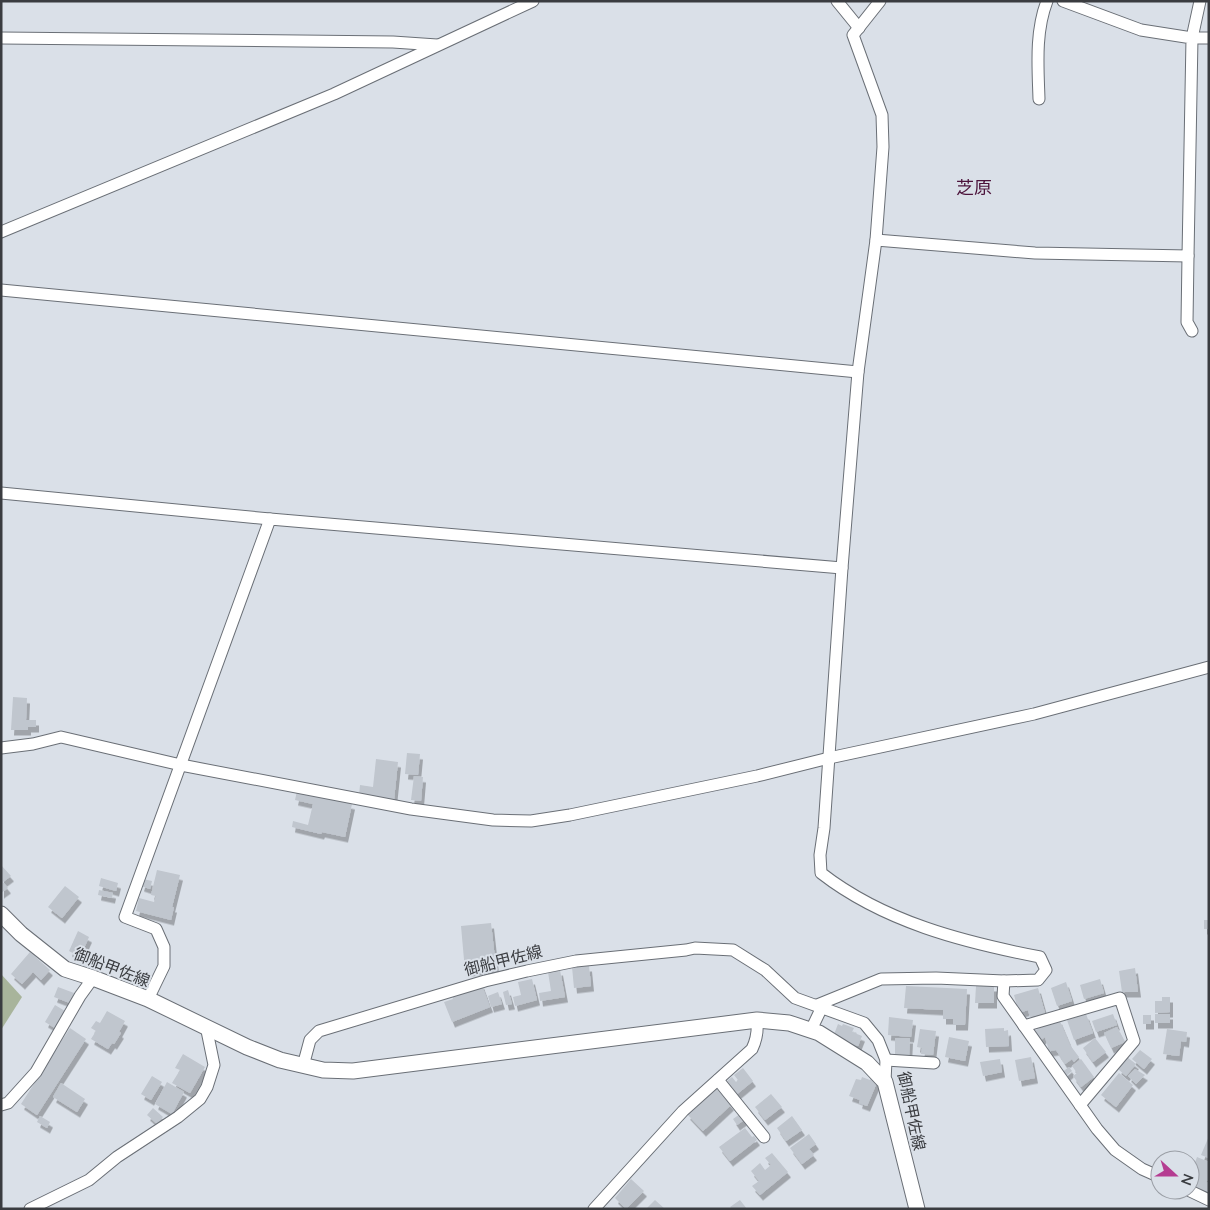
<svg xmlns="http://www.w3.org/2000/svg" width="1210" height="1210" font-family="Lato,'Noto Sans JP',sans-serif">
<style>
.green{fill:#a8b49b}
.building{fill:#c0c6ce;filter:url(#shadow)}
.lines{fill:none;stroke-linecap:round;stroke-linejoin:round}
.minor-casing{stroke:#6a6f76;stroke-width:13}
.secondary-casing{stroke:#6a6f76;stroke-width:17}
.minor{stroke:#fff;stroke-width:11}
.secondary{stroke:#fff;stroke-width:15}
.labels{text-anchor:middle;stroke-width:4;stroke-linejoin:round;paint-order:stroke}
.street-label{font-size:16px;fill:#3a3c40;stroke:#dae0e8}
.neighbourhood-label{font-size:18px;fill:#4c133b;stroke:#dae0e8}
</style>
<defs>
<filter id="shadow"><feDropShadow dx="3" dy="5.5" stdDeviation="0" flood-color="#0004"/></filter>
</defs>
<rect width="100%" height="100%" fill="#dae0e8"/>
<polygon class="green" points="1,974 22,997 1,1030"/>
<g class="building">
<polygon points="13,697 27,698 26,720 36,720 36,727 28,727 28,730 11,730"/>
<polygon points="407,753 420,754 418,775 405,774"/>
<polygon points="376,759 398,762 394,800 359,796 360,785 373,787"/>
<polygon points="414,776 423,777 421,801 411,800"/>
<polygon points="297,791 352,804 345,837 322,832 321,834 292,827 293,821 308,825 313,804 295,800"/>
<polygon points="1,865 11,876 3,882 8,888 1,893"/>
<polygon points="157,870 180,875 172,907 174,907 171,920 136,911 139,898 154,902 156,896 151,895"/>
<polygon points="101,878 118,883 116,891 99,886"/>
<polygon points="143,879 152,881 150,889 141,886"/>
<polygon points="65,886 79,897 62,918 48,907"/>
<polygon points="99,890 113,893 112,898 98,895"/>
<rect x="1204" y="920" width="5" height="9"/>
<polygon points="491,923 496,968 465,971 461,926"/>
<polygon points="78,931 89,937 80,957 69,951"/>
<polygon points="30,952 50,970 41,980 33,972 22,984 11,974"/>
<polygon points="589,966 591,986 574,988 572,967"/>
<polygon points="1135,968 1138,992 1122,992 1119,971"/>
<polygon points="560,970 565,997 540,1001 539,993 551,991 548,972"/>
<polygon points="532,979 537,1000 515,1006 513,997 521,995 518,982"/>
<polygon points="1100,979 1104,993 1084,999 1080,985"/>
<polygon points="1066,982 1072,1001 1057,1006 1051,988"/>
<polygon points="481,983 490,1007 452,1022 444,1002 453,999 452,995"/>
<polygon points="906,986 967,989 965,1025 953,1025 953,1019 943,1019 943,1010 904,1008"/>
<polygon points="976,986 994,986 994,1003 975,1003"/>
<polygon points="58,987 74,993 70,1003 54,997"/>
<polygon points="1038,988 1045,1013 1030,1017 1028,1010 1019,1013 1014,995"/>
<polygon points="508,990 512,1004 506,1005 503,992"/>
<polygon points="498,992 502,1004 491,1007 488,996"/>
<polygon points="1162,997 1170,997 1170,1012 1155,1013 1155,1001 1162,1001"/>
<polygon points="55,1005 65,1011 55,1028 45,1022"/>
<polygon points="107,1011 125,1021 119,1032 121,1033 114,1044 112,1043 108,1049 91,1039 96,1031 91,1028 96,1021 100,1023"/>
<polygon points="1086,1014 1093,1033 1074,1040 1067,1020"/>
<polygon points="1113,1014 1117,1025 1096,1032 1092,1021"/>
<rect x="1155" y="1014" width="15" height="9"/>
<rect x="1143" y="1015" width="8" height="9"/>
<polygon points="889,1017 913,1020 911,1037 888,1035"/>
<polygon points="1059,1019 1070,1045 1079,1057 1074,1062 1072,1059 1065,1064 1056,1050 1049,1051 1045,1037 1038,1042 1032,1032 1046,1025 1046,1023"/>
<polygon points="838,1024 842,1026 843,1024 854,1028 852,1032 862,1036 858,1046 833,1037"/>
<polygon points="1117,1027 1125,1042 1111,1048 1104,1033"/>
<polygon points="70,1028 86,1039 37,1115 21,1104"/>
<polygon points="1004,1028 1004,1031 1008,1030 1009,1046 986,1047 985,1029"/>
<polygon points="920,1029 936,1031 933,1055 921,1054 922,1048 917,1047"/>
<polygon points="1167,1029 1187,1032 1186,1042 1181,1041 1179,1056 1163,1054"/>
<polygon points="949,1037 969,1041 965,1061 945,1057"/>
<polygon points="895,1038 910,1038 909,1057 895,1056"/>
<polygon points="1095,1038 1106,1052 1093,1062 1083,1048"/>
<polygon points="1140,1050 1152,1059 1144,1069 1132,1059"/>
<polygon points="183,1054 205,1067 190,1093 172,1083 180,1070 175,1068"/>
<polygon points="1031,1057 1035,1078 1019,1081 1015,1060"/>
<polygon points="1127,1057 1136,1064 1126,1076 1118,1069"/>
<polygon points="1000,1059 1002,1072 983,1076 980,1062"/>
<polygon points="1081,1059 1094,1077 1081,1087 1073,1076 1077,1073 1072,1066"/>
<polygon points="1069,1067 1072,1071 1065,1077 1061,1073"/>
<polygon points="743,1068 753,1081 736,1095 726,1082 732,1077 736,1082 738,1080 734,1075"/>
<polygon points="1135,1069 1145,1075 1136,1084 1128,1076"/>
<polygon points="1119,1073 1133,1085 1116,1107 1101,1095"/>
<polygon points="152,1076 162,1082 151,1100 141,1094"/>
<polygon points="862,1077 870,1080 871,1077 878,1080 867,1106 859,1103 860,1100 849,1096 856,1079 861,1080"/>
<polygon points="167,1082 184,1092 172,1114 155,1104"/>
<polygon points="61,1083 85,1099 77,1112 53,1097"/>
<polygon points="716,1088 731,1105 703,1131 687,1114"/>
<polygon points="771,1094 782,1107 765,1120 755,1107"/>
<polygon points="153,1108 163,1117 157,1124 147,1115"/>
<polygon points="740,1114 744,1120 737,1125 733,1119"/>
<polygon points="40,1116 50,1122 47,1128 37,1122"/>
<polygon points="792,1116 802,1130 786,1141 777,1128"/>
<polygon points="745,1128 752,1137 754,1136 757,1140 730,1161 719,1147"/>
<polygon points="809,1134 816,1144 809,1149 814,1155 802,1164 790,1148"/>
<polygon points="1209,1136 1209,1158 1201,1155"/>
<polygon points="772,1153 788,1172 760,1195 752,1186 759,1181 751,1171 760,1163 765,1170 771,1165 765,1158"/>
<polygon points="1197,1157 1209,1162 1209,1179 1206,1182 1209,1183 1209,1192 1190,1185 1190,1177"/>
<polygon points="631,1179 644,1191 626,1209 615,1198"/>
<polygon points="655,1200 665,1209 646,1209"/>
<polygon points="740,1200 747,1209 732,1209 730,1207"/>
</g>
<g class="lines">
<g class="minor-casing">
<g id="minor">
<polyline points="837,1 859,28"/>
<polyline points="1200,1 1192,38 1209,38"/>
<polyline points="1,38 393,42 437,45"/>
<path d="M 1039,99 C 1038,67 1035,32 1047,1"/>
<polyline points="1,232 334,94 533,1"/>
<polyline points="876,240 1035,253 1188,256 1192,38 1141,30 1063,1"/>
<polyline points="1188,256 1187,322 1192,331"/>
<polyline points="1,290 858,372"/>
<polyline points="1,493 270,519"/>
<polyline points="1,748 33,744 61,737 181,765 411,809 493,820 531,821 570,815 757,776 829,758 1034,714 1209,667"/>
<polyline points="1004,981 1003,996 1097,1129 1115,1150 1142,1169 1160,1177"/>
<polyline points="148,999 164,966 164,947 156,929 125,917 270,519 842,568"/>
<path d="M 817,1005 L 881,979 L 936,978 L 1004,981 L 1038,980 L 1046,970 L 1040,957 C 963,942 884,922 821,873 L 820,855 L 824,828 L 842,568 L 858,372 L 876,240 L 883,147 L 882,115 L 853,35 L 880,1"/>
<polyline points="1024,1026 1120,998 1134,1041 1080,1105"/>
<polyline points="811,1030 822,1007"/>
<polyline points="886,1060 934,1063"/>
<polyline points="303,1066 310,1040 319,1031 485,981 527,971 576,961 686,950 695,948 733,950 765,970 795,998 864,1023 878,1040 886,1060 885,1082"/>
<polyline points="718,1080 764,1137"/>
<polyline points="1,1105 8,1103 36,1072 80,996 93,978"/>
<polyline points="1188,1190 1209,1200"/>
<polyline points="30,1209 89,1180 117,1157 178,1117 200,1099 207,1087 214,1065 206,1026"/>
<path d="M 594,1209 L 683,1111 L 752,1049 C 757,1039 758,1031 757,1020"/>
</g>
</g>
<g class="secondary-casing">
<polyline id="secondary" points="1,914 21,934 65,969 93,978 148,999 247,1047 280,1060 323,1070 353,1071 757,1020 789,1023 819,1033 867,1063 885,1082 917,1209"/>
</g>
<use href="#minor" class="minor"/>
<use href="#secondary" class="secondary"/>
</g>
<g class="labels">
<g class="street-label">
<text transform="translate(503 960) rotate(-14)" y="6">御船甲佐線</text>
<text transform="translate(112 967) rotate(21)" y="6">御船甲佐線</text>
<text transform="translate(912 1111) rotate(78)" y="6">御船甲佐線</text>
</g>
<g class="neighbourhood-label">
<text x="974" y="194">芝原</text>
</g>
</g>
<rect width="1210" height="1210" fill="none" stroke="#3a3c40" stroke-width="5"/>
<g transform="translate(1175 1175) rotate(111)"><circle r="24" fill="#dae0e8" stroke="#9a9ea5"/>
<path d="M0-4L9 19L0 12L-9 19Z" fill="#b53c91"/>
<text y="-8" font-size="14" font-weight="bold" text-anchor="middle" fill="#3a3c40">N</text>
</g>
</svg>
